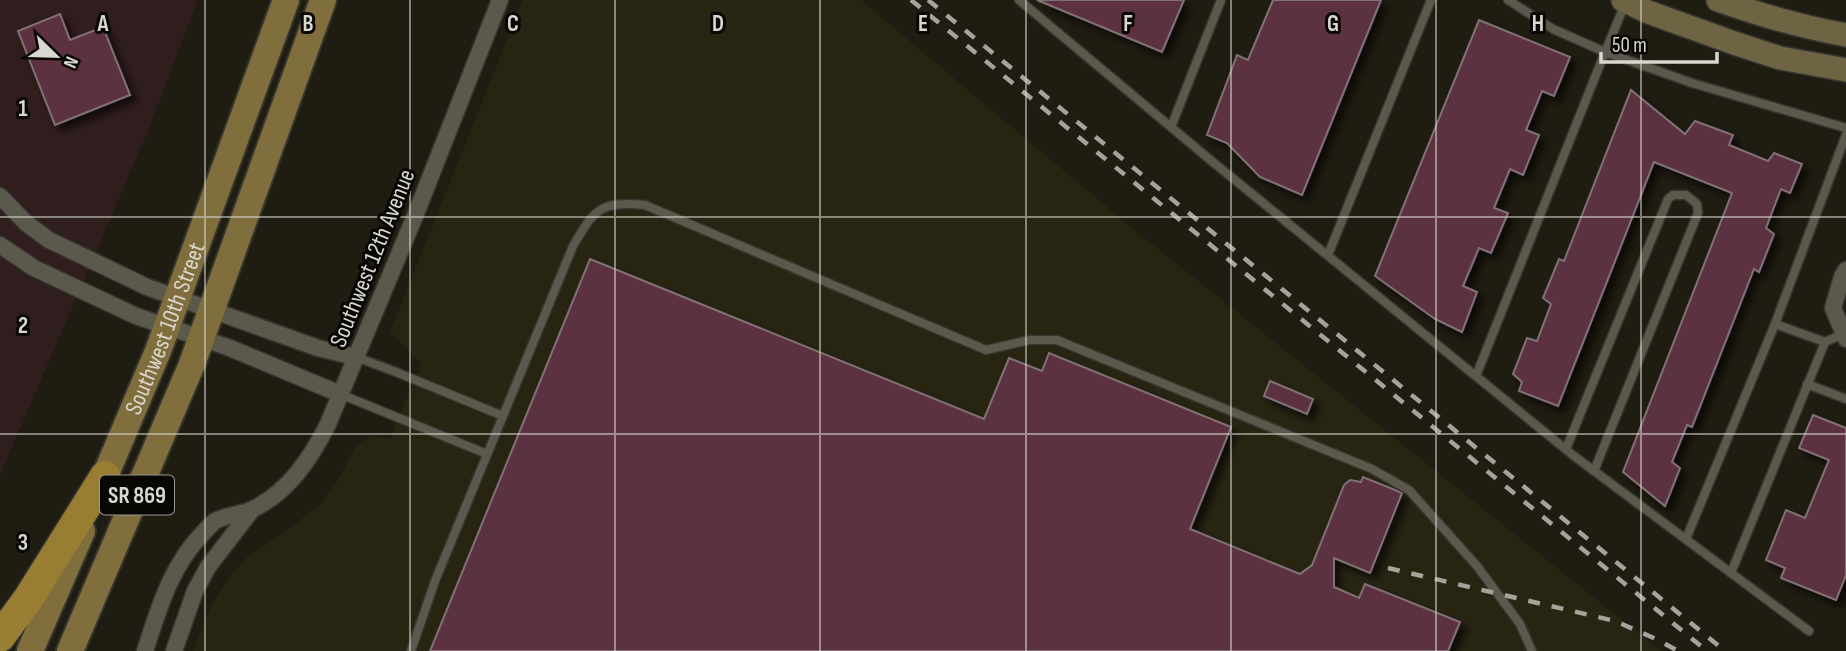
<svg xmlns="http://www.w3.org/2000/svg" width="1846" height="651" font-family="'Sofia Sans Condensed',sans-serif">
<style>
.commercial{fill:#301d1d}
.built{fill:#272412}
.building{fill:#5d3341;stroke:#817176;stroke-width:2;filter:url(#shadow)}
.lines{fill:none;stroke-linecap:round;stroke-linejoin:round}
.lane-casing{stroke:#37352f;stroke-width:11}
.street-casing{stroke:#37352f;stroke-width:19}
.secondary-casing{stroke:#37352f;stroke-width:26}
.primary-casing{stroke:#37352f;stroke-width:30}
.highway-casing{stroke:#37352f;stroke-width:33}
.lane{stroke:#5b594c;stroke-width:8}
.street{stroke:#5b594c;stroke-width:16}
.secondary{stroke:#6e6444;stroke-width:23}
.primary{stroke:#806f3c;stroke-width:26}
.highway{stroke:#997d32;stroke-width:30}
.rail{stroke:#a5a49b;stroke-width:4.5;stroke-dasharray:12 12;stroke-linecap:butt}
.grid{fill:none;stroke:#d9d8d0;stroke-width:2;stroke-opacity:0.55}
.labels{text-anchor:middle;stroke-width:6;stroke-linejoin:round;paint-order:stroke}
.shield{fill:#080704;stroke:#9a9993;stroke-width:2}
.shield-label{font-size:23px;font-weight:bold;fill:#d9d8d0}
.street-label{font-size:24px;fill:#d9d8d0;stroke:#080704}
.grid-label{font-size:23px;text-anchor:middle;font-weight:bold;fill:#d9d8d0;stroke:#080704;stroke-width:6;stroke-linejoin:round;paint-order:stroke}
</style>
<defs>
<filter id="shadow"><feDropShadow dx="6" dy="6" stdDeviation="3.5" flood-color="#0009"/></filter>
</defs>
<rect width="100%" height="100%" fill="#1f1c11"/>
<polygon class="commercial" points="0,0 198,0 148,131 0,475"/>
<polygon class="built" points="523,0 861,0 1138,233 1661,651 193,651 209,611 227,579 247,557 286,531 319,505 340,477 356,445 371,436 390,439 421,364 390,332"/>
<g class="building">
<polygon points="1037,0 1184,0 1162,52"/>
<polygon points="1273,0 1381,0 1302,195 1260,177 1227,143 1207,135 1237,55 1248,60"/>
<polygon points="60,14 70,40 103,27 130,95 55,125 18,31"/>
<polygon points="1479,20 1570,57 1554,96 1542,91 1526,130 1539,135 1523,175 1510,169 1494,208 1508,213 1491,253 1479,248 1463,286 1477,292 1462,332 1435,319 1375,276"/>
<polygon points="1631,90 1685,134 1695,121 1733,135 1729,145 1768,161 1774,153 1802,164 1790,193 1781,189 1766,228 1774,234 1759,272 1754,269 1692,427 1687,425 1672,462 1680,468 1665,506 1623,472 1732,193 1654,162 1558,406 1519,391 1522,382 1513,374 1527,338 1537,341 1551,304 1543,298 1559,259 1564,261"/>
<polygon points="590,259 984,419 1009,358 1042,371 1049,353 1231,427 1190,529 1300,574 1312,565 1344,485 1350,480 1361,482 1363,477 1395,490 1402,493 1370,573 1334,558 1334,587 1359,598 1365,584 1460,622 1448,651 430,651"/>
<polygon points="1270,381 1313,399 1307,414 1264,396"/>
<polygon points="1813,415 1846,428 1846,575 1836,600 1781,578 1785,568 1766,560 1786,510 1805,518 1829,460 1799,448"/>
</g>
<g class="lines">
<g class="lane-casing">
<g id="lane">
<polyline points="1019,0 1214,163 1574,456 1809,631"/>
<polyline points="1625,4 1605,52 1692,83 1846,128"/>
<polyline points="1171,127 1221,0"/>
<polyline points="1328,255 1431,0"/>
<polyline points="1775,324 1825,342"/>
<polyline points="356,357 396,372 503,416"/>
<polyline points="1476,376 1605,52 1553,29 1508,0"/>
<polyline points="1807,384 1846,399"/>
<polyline points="340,394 487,454"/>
<polyline points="1566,449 1668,199 1673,195 1686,195 1697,204 1698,213 1594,471"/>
<polyline points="1686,539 1775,324 1846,135"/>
<polyline points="1731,573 1825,342 1843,334"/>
<path d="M 411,651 L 435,581 L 573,246 C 595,209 599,201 645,205 L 986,350 L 1029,340 L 1057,340 L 1372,469 L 1409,490 L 1477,566 L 1520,624 L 1532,651"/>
</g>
</g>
<g class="street-casing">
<g id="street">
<polyline points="0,196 26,223 49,240 147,287 318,348 355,357"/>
<polyline points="0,245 34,268 136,316 230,348 340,394"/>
<polyline points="1846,270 1842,277 1833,308 1846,339"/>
<path d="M 145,651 C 159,608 171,565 204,532 C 207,529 211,524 215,521 C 226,515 240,515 251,510 C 288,493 311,458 328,424 L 415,216 L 500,0"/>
<polyline points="174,651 195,591 208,567 251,511"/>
</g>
</g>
<g class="secondary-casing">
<g id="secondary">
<polyline points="1623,0 1648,12 1734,43 1780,58 1846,70"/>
<path d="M 1718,0 C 1760,15 1802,27 1846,35"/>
</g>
</g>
<g class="primary-casing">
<g id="primary">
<path id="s1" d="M 97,495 L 158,351 L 286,0"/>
<polyline points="30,651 82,531"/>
<polyline points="70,651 192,364 323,0"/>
</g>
</g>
<g class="highway-casing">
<polyline id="highway" points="0,637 28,599 105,476"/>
</g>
<use href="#lane" class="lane"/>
<use href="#street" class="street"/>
<use href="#secondary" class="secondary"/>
<use href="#primary" class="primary"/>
<use href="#highway" class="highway"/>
<g class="rail">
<polyline points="911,0 1707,651"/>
<polyline points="928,0 1725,651"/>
<polyline points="1388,568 1615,621 1656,639 1678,651"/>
</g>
</g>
<path class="grid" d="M 205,0 L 205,651M 410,0 L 410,651M 615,0 L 615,651M 820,0 L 820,651M 1026,0 L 1026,651M 1231,0 L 1231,651M 1436,0 L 1436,651M 1641,0 L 1641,651M 0,217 L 1846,217M 0,434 L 1846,434"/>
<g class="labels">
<rect class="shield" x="100" y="475.5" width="74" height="39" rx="5"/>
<g class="shield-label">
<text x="137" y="503">SR 869</text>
</g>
<g class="street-label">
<text transform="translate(372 258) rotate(-68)" y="8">Southwest 12th Avenue</text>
<text dy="8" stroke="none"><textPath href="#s1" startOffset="180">Southwest 10th Street</textPath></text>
</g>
</g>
<g class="grid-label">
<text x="103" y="31">A</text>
<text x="308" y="31">B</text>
<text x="513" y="31">C</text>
<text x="718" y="31">D</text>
<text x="923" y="31">E</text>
<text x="1128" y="31">F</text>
<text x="1333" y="31">G</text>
<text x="1538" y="31">H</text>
<text x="23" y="116">1</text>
<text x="23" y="333">2</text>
<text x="23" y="550">3</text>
</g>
<g transform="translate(56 56) rotate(113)" stroke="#080704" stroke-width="5" paint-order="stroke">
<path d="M0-5L12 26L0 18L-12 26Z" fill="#d9d8d0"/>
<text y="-10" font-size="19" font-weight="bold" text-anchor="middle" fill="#d9d8d0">N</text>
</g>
<path d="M1601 52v10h116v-10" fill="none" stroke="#d9d8d0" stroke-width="3.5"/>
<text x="1612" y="52" font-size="21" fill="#d9d8d0" stroke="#080704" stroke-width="5" paint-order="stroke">50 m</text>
</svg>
